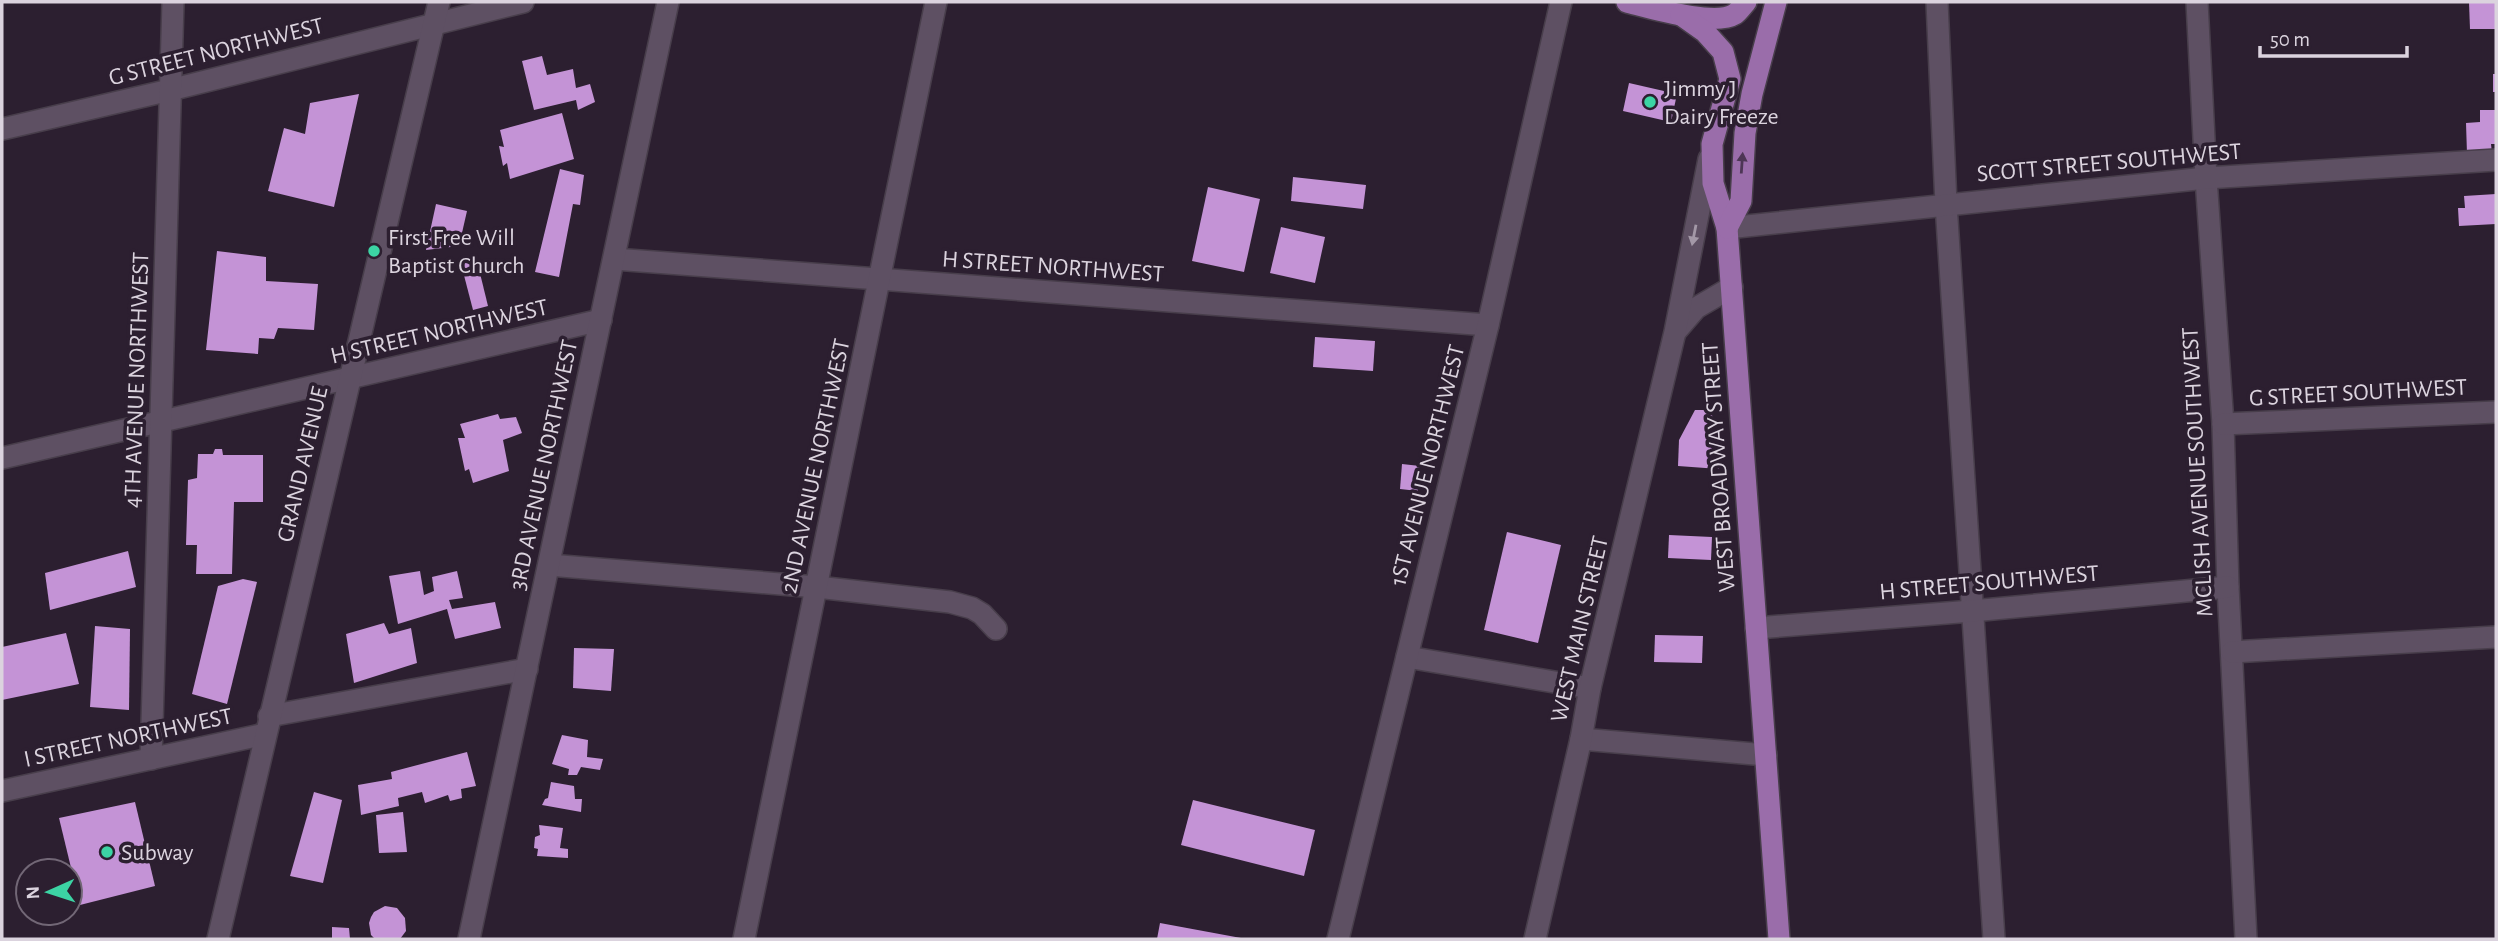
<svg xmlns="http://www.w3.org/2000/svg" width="2498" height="941" font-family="'Alegreya Sans',sans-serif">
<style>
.building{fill:#c493d6}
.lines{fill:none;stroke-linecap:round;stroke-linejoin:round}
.minor-casing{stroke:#483e4b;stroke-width:24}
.major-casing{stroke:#483e4b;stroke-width:24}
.minor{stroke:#5e5063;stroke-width:21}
.major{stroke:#9a6daa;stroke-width:21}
.oneway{fill:#4d3655}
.oneway2{fill:#a398a7}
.poi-dot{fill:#3cd4a4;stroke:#2c1f30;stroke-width:2.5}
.labels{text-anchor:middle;stroke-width:7;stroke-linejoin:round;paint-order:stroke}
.street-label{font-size:24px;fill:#dbd3de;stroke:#2c1f30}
.poi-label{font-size:24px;fill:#dbd3de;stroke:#2c1f30;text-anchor:start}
</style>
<rect width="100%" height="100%" fill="#2c1f30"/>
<g class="building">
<polygon points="2469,2 2496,2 2496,29 2470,29"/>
<polygon points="542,56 547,75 573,69 576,88 590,84 595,102 578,110 576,100 534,110 522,61"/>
<rect x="2493" y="74" width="3" height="18"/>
<polygon points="1629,83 1677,94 1671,122 1623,111"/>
<polygon points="359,94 334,207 268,191 284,128 305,134 310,103"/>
<polygon points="2480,110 2496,110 2496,144 2491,144 2492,153 2467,154 2466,123 2480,122"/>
<polygon points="562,113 574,159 510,179 507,163 503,166 499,146 504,147 500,130"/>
<polygon points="560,169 584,175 580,205 573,204 559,277 535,272"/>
<polygon points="1293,177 1366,185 1363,209 1291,201"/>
<polygon points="1208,187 1260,199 1244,272 1192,261"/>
<polygon points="2496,194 2496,224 2459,226 2458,208 2465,208 2464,196"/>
<polygon points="436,204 467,211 459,246 426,250"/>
<polygon points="1281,227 1325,237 1315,283 1270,273"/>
<polygon points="217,251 266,257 266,281 318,284 314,330 278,328 274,339 259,338 258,354 206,350"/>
<polygon points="476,257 488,306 473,310 460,260"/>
<polygon points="1315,337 1375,341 1373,371 1313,367"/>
<polygon points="1695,410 1710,410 1722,441 1719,469 1678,466 1679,440"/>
<polygon points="498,414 500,419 516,417 522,433 503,440 509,471 473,483 469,469 465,471 458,438 465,438 460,424"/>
<polygon points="215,449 222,449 223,455 263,455 263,502 234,502 232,574 196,574 197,545 186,545 188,480 197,478 198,454 213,454"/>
<polygon points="1402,464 1420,466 1418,491 1400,489"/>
<polygon points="1507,532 1561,545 1538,643 1484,630"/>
<polygon points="1669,535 1712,537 1711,560 1668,558"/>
<polygon points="128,551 136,587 50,610 45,573"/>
<polygon points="420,571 424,595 434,591 432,577 457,571 463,598 449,600 452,609 495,602 501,628 455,639 447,609 398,624 389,576"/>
<polygon points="243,579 257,582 227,704 192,694 218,586"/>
<polygon points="384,623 389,634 411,628 417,663 354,683 346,634"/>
<polygon points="95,626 130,629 129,710 90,707"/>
<polygon points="66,633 79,684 2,700 2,647"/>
<polygon points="1655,635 1703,636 1702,663 1654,662"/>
<polygon points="574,648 614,649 611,691 573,688"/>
<polygon points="562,735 588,740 587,757 603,759 600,770 581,767 577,775 568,775 569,769 552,764"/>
<polygon points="467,752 476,786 461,789 462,798 450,801 448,795 425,803 422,792 398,798 399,806 361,815 358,785 392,779 391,772"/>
<polygon points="551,782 574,786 575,799 582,799 581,812 542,805 545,799 548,798"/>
<polygon points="314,792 342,800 323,883 290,876"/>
<polygon points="1193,800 1315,830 1304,876 1181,845"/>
<polygon points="135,802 155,886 80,905 59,818"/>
<polygon points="403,812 407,852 379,853 376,815"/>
<polygon points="539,825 563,828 560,848 568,849 568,858 537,856 538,849 534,848 535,837 540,835"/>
<polygon points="385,906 397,908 405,918 406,931 400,939 375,939 371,935 369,923 371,917 374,912"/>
<polygon points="1160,923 1241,938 1241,939 1157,939"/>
<polygon points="332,927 349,928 350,939 332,939"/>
</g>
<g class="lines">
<g class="minor-casing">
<g id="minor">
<polyline points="1937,2 1946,204 1994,939"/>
<polyline points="2197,2 2206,178 2223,424 2228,587 2246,939"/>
<polyline points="2,129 170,90 523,2"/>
<polyline points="1727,228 2206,178 2496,160"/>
<polyline points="614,259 1488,325"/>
<polyline points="1677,330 1696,308 1732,287"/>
<polyline points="2223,424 2496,412"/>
<polyline points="2,458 601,320"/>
<polyline points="549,565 817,587 950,602 972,608 982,614 996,629"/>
<polyline points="1756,628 1972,611 2228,587"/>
<polyline points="2232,652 2496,637"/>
<polyline points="1407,657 1590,688"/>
<polyline points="269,716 527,669"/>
<polyline points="1581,739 1766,755"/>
<polyline points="151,759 173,2"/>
<polyline points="2,791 265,734"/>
<polyline points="218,939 439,2"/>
<polyline points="469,939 668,2"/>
<polyline points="744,939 936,2"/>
<polyline points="1338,939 1488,325 1561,2"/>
<polyline points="1535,939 1581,739 1590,688 1675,332 1709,159"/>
</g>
</g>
<g class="major-casing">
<g id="major">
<path d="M 1627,2 C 1651,8 1714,27 1735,14 C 1739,11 1743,5 1746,2"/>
<polyline points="1681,15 1705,32 1723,52 1730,79 1712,144 1713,183 1727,228 1779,939"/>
<polyline points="1727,228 1741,201 1745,133 1752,94 1776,2"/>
</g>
</g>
<use href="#minor" class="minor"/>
<use href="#major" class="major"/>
</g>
<defs><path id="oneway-solid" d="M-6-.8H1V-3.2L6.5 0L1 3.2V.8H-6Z" transform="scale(1.75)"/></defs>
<use class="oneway" href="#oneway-solid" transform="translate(1742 163) rotate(-86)"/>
<use class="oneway2" href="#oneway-solid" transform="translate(1694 235) rotate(101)"/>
<g class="poi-dot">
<circle cx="1650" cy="102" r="7"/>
<circle cx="374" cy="251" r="7"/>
<circle cx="107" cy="852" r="7"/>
</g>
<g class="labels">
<g class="street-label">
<text transform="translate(216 51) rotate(-14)" y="8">G STREET NORTHWEST</text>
<text transform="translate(2109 162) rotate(-5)" y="8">SCOTT STREET SOUTHWEST</text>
<text transform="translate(1053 266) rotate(4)" y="8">H STREET NORTHWEST</text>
<text transform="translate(439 331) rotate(-13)" y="8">H STREET NORTHWEST</text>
<text transform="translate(136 380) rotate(-88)" y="8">4TH AVENUE NORTHWEST</text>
<text transform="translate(2358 392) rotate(-3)" y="8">G STREET SOUTHWEST</text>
<text transform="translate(302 464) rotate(-77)" y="8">GRAND AVENUE</text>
<text transform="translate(543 465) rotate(-78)" y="8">3RD AVENUE NORTHWEST</text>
<text transform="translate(1427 465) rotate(-76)" y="8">1ST AVENUE NORTHWEST</text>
<text transform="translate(815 466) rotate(-78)" y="8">2ND AVENUE NORTHWEST</text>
<text transform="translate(1718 467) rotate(-94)" y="8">WEST BROADWAY STREET</text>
<text transform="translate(2197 472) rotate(-93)" y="8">MCLISH AVENUE SOUTHWEST</text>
<text transform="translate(1989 582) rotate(-5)" y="8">H STREET SOUTHWEST</text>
<text transform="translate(1579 629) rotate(-77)" y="8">WEST MAIN STREET</text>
<text transform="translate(128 737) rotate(-12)" y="8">I STREET NORTHWEST</text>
</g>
<g class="poi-label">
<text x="1664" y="96">Jimmy J<tspan x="1664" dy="28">Dairy Freeze</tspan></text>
<text x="388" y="245">First Free Will<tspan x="388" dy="28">Baptist Church</tspan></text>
<text x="121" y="860">Subway</text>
</g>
</g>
<rect width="2498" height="941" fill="none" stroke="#dbd3de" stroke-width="7"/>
<g transform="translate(49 892) rotate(267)"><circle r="33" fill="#2c1f30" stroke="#726776" stroke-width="2"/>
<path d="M0-5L12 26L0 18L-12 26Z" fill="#3cd4a4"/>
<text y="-10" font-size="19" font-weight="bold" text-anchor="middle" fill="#dbd3de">N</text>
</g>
<path d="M2260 46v10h147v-10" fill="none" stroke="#dbd3de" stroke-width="3.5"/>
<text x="2270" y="46" font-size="21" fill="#dbd3de" stroke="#2c1f30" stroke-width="5" paint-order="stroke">50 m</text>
</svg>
